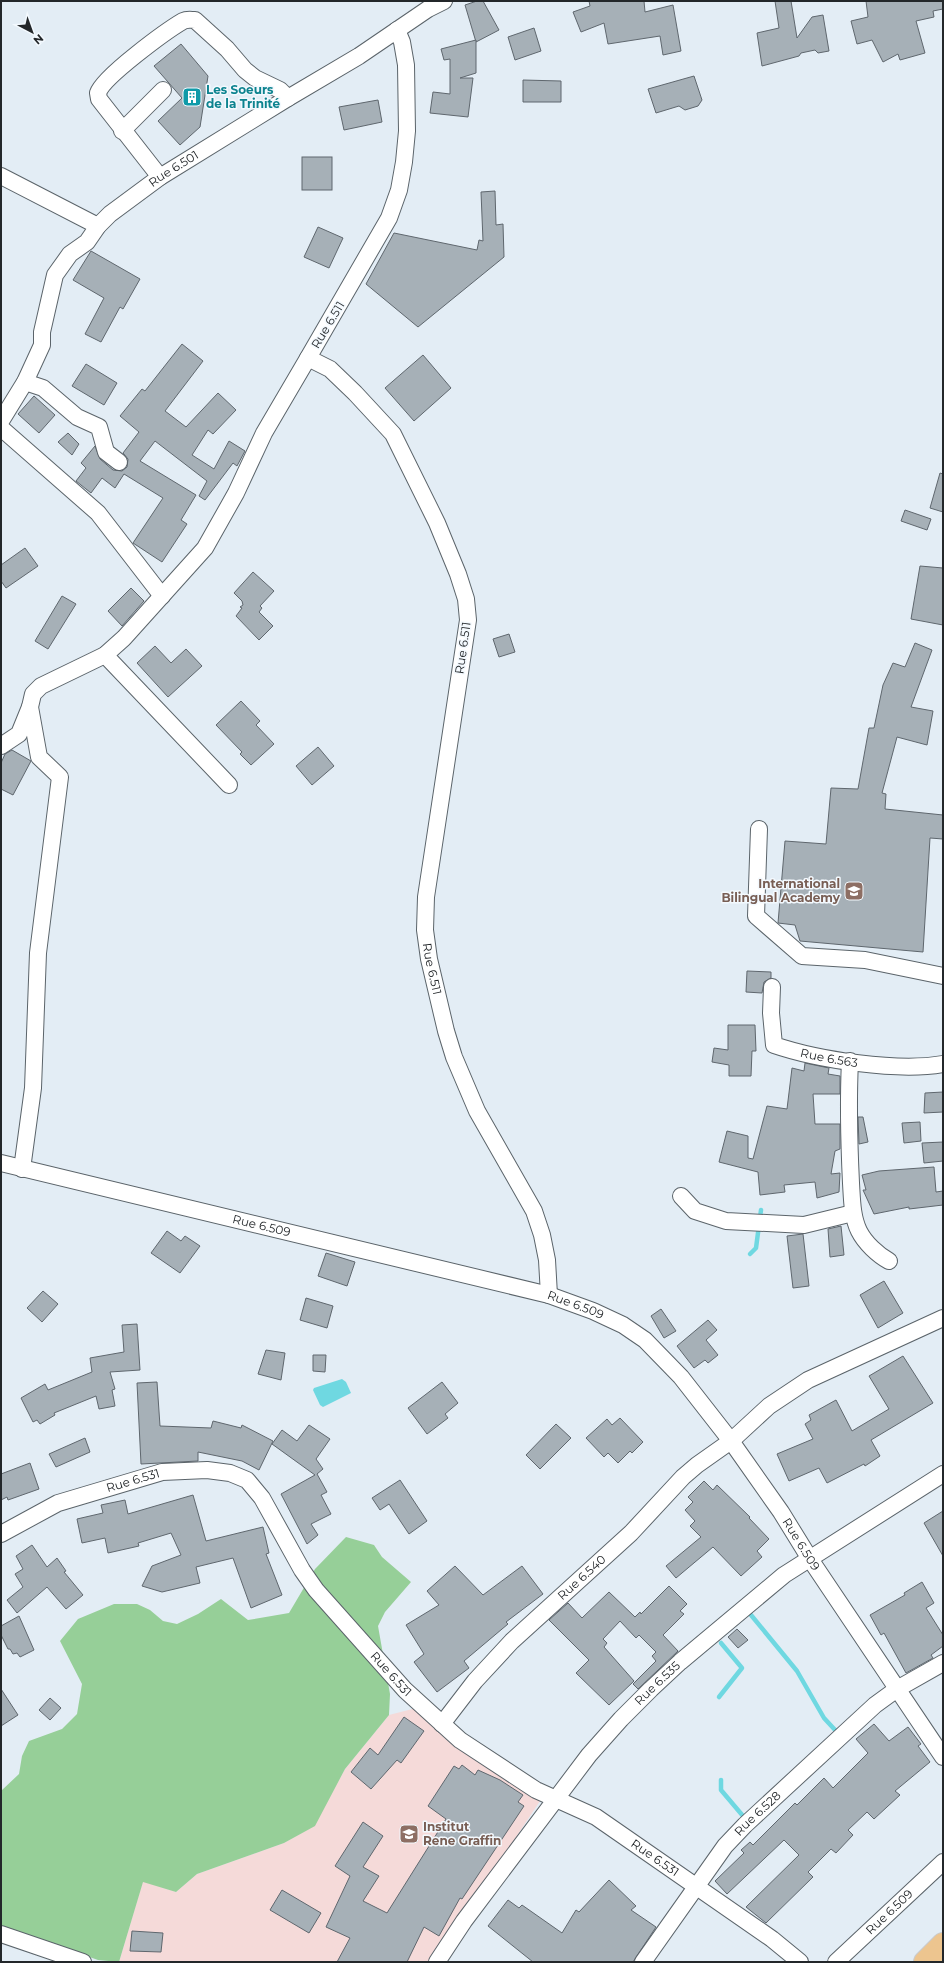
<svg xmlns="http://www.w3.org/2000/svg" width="944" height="1963" font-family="Montserrat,sans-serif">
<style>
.education{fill:#f5dad9}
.green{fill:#96cf98}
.water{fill:#6fd8e1}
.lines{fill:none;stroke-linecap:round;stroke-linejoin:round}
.stream{stroke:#6fd8e1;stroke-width:4.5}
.building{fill:#a6b0b7;stroke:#5f676e}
.street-casing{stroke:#5b646a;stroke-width:18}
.primary-casing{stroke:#cacbcc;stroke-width:24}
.street{stroke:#fff;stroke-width:16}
.primary{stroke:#edc58f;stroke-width:22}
.labels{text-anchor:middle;stroke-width:3;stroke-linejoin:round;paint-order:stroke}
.culture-label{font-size:12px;font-weight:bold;fill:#0d838f;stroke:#f3f9fe;text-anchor:start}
.street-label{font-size:12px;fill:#23272a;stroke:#f3f9fe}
.education-label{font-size:12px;font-weight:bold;fill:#785e54;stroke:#f3f9fe;text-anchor:end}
</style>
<rect width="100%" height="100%" fill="#e3edf5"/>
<polygon class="education" points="424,1706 542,1798 433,1962 119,1962 143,1881 176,1892 197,1874 284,1843 314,1826 345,1769 389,1715"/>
<polygon class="green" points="346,1537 374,1545 382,1557 411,1582 385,1612 378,1626 390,1694 389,1715 345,1769 315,1826 284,1843 197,1874 176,1892 143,1882 119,1962 98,1960 1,1926 1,1791 19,1774 22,1756 29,1741 62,1729 77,1714 82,1684 60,1641 78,1619 114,1604 137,1604 150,1610 163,1621 177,1624 198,1614 221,1599 248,1620 289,1613 315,1569"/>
<polygon class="water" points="342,1379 346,1382 351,1393 323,1407 320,1405 313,1390 314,1388"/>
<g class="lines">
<g class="stream">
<polyline points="750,1254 756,1248 761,1210"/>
<polyline points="751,1615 797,1671 824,1718 836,1731"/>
<polyline points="719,1697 742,1668 721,1643"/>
<polyline points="721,1780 721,1790 743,1816"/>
</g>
</g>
<g class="building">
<polygon points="477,1 483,1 499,30 476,42 465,5"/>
<polygon points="589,1 644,1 645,12 673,5 681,51 663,55 660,36 608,44 604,23 581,32 573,12 590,6"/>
<polygon points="775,1 791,1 797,38 812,17 823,15 829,51 818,53 815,50 801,53 799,56 762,66 757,33 779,28"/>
<polygon points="866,1 943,1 943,9 933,11 934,17 916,21 925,53 900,60 898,54 883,62 872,40 857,44 851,21 868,17"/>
<polygon points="534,28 541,51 515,60 508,37"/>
<polygon points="476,40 476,73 460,78 473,78 468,117 430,113 433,92 450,94 450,59 444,60 441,49"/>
<polygon points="181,44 208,76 200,127 180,145 158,121 182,98 154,66"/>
<polygon points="694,76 702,100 698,106 685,110 679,106 656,113 648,89"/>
<polygon points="523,80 561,81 561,102 523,102"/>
<polygon points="378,100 382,122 344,130 339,107"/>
<rect x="302" y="157" width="30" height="33"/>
<polygon points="495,191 496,225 503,224 504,257 418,327 366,284 394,233 477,250 479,240 483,241 481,192"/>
<polygon points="318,227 343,238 329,268 304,257"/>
<polygon points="91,251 140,279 123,309 120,307 101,342 85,334 104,298 73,280"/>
<polygon points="182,344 203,361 165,411 186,427 218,393 236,410 213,434 208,430 192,455 214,469 229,441 245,451 237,466 233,463 205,500 199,496 207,481 155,441 140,461 196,495 181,520 187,524 162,562 133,543 163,498 124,474 115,488 102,478 91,493 76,481 86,468 81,463 95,446 100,459 113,470 122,471 127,467 128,459 123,453 139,432 120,416 142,389 145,391"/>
<polygon points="423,355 451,388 414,421 385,388"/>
<polygon points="86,364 117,383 104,405 72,386"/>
<polygon points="34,396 55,415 39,433 18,414"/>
<polygon points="68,433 79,444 72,455 58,442"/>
<polygon points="940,473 943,474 943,512 930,508"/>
<polygon points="905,510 931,519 927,530 901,521"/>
<polygon points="25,548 38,566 6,588 1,581 1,565"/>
<polygon points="920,566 943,568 943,625 911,619"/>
<polygon points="253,572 274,591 260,606 262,608 259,612 273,626 259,640 236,616 242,608 240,607 243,605 242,601 234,593"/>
<polygon points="131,588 144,601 122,626 108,611"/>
<polygon points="62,596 76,604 48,649 35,641"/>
<polygon points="509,634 515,652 499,657 493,639"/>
<polygon points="915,643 932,650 911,707 933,711 927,745 897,737 882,793 886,794 885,809 943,815 943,839 930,838 923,952 800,941 795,925 778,923 785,841 826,844 831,788 858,789 869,728 874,728 883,685 893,663 905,667"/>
<polygon points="155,646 171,663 186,649 202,666 168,697 137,663"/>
<polygon points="241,701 260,721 256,725 274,744 251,765 240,754 242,752 216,725"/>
<polygon points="318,747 334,766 312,785 296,766"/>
<polygon points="12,750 31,761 13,795 1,789 1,763 5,754"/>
<polygon points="747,971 771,972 771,978 764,982 762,993 746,992"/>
<polygon points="728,1025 755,1025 756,1051 752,1051 751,1076 729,1076 729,1065 712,1062 714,1048 728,1050"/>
<polygon points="805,1063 829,1068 828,1074 840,1076 840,1094 813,1094 815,1124 840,1124 840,1149 835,1151 831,1174 840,1173 839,1192 817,1198 815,1182 784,1185 785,1192 760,1195 758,1172 719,1162 727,1131 748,1136 748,1158 753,1159 767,1106 787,1109 792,1068 804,1071"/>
<polygon points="943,1092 943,1112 924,1113 925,1093"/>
<polygon points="858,1117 863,1117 868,1142 859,1144"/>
<polygon points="920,1122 921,1141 904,1143 902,1123"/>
<polygon points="943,1142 943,1161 924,1163 922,1143"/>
<polygon points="934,1167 936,1192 943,1191 943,1205 909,1209 909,1207 874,1214 863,1190 866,1190 862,1175 879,1171"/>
<polygon points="841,1226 844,1255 830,1257 828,1229"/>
<polygon points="167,1231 181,1241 185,1236 200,1246 180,1273 151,1253"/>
<polygon points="803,1234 809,1286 793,1288 787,1236"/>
<polygon points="326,1253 355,1262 347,1286 318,1276"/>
<polygon points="884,1281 903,1313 878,1328 860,1295"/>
<polygon points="43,1291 58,1304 42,1322 27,1308"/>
<polygon points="306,1298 333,1306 327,1328 300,1320"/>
<polygon points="661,1309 676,1331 664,1338 651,1316"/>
<polygon points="708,1320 717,1330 706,1340 718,1355 708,1363 705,1360 694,1368 677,1346"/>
<polygon points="137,1324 140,1370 110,1372 115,1389 112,1390 115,1406 99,1409 96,1396 54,1413 55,1415 40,1424 37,1420 33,1422 21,1398 45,1384 48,1390 92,1372 90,1358 124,1352 122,1325"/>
<polygon points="266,1350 285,1353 281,1380 258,1374"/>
<polygon points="313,1355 326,1355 325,1372 313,1371"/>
<polygon points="903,1356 933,1403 871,1440 880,1456 865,1466 864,1464 827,1483 819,1468 789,1481 777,1454 813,1439 805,1424 811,1420 809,1415 836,1400 852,1431 889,1409 869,1376"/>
<polygon points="157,1382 160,1426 211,1428 213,1421 241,1428 242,1425 273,1441 259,1470 242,1461 198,1452 198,1461 141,1464 137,1383"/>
<polygon points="442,1382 458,1403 445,1414 448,1418 427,1434 408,1408"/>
<polygon points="620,1418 643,1442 632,1453 630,1451 618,1463 608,1453 604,1457 586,1438 607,1419 612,1425"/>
<polygon points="556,1424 571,1438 540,1469 526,1455"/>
<polygon points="309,1425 330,1439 316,1459 323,1469 317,1474 327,1492 321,1495 331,1514 311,1524 318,1535 307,1544 281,1494 315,1475 272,1444 282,1430 297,1441"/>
<polygon points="85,1438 90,1452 56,1467 49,1454"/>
<polygon points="30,1463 39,1489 8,1500 7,1497 1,1500 1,1474"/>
<polygon points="400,1480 427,1521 409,1534 389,1504 380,1510 372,1498"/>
<polygon points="704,1481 713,1490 717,1485 750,1517 749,1518 769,1539 757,1551 762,1557 741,1576 713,1547 676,1578 666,1566 701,1537 690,1526 695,1521 685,1510 693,1502 688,1497"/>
<polygon points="193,1495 206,1541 263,1527 269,1553 266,1554 282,1595 251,1608 233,1558 196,1567 200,1583 162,1592 142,1586 152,1566 181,1555 171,1533 138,1543 139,1546 108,1553 105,1538 82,1543 77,1519 103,1513 101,1505 125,1500 128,1514"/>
<polygon points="943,1511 943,1556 924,1523"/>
<polygon points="32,1545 47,1567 57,1558 66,1571 64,1572 83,1595 66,1609 47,1587 17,1613 7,1600 23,1587 15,1574 23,1569 16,1556"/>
<polygon points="455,1566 483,1595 522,1566 543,1594 506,1622 508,1624 464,1661 469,1668 437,1692 414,1662 424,1654 406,1625 439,1605 427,1591"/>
<polygon points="922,1582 934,1603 926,1608 943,1635 943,1646 931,1655 933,1658 906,1673 884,1633 881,1635 870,1615 905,1595 904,1593"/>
<polygon points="669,1586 687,1604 680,1611 684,1614 663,1635 678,1651 638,1689 633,1684 656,1661 652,1656 656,1652 639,1635 636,1638 620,1621 603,1639 607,1643 604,1647 634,1681 609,1705 576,1673 589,1660 549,1620 568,1603 582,1618 609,1592 635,1617 640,1612 641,1614"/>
<polygon points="19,1616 34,1650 20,1657 17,1653 13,1654 10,1649 8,1649 1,1635 1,1626"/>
<polygon points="737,1629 748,1640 738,1648 728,1637"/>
<polygon points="1,1689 18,1715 1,1726"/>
<polygon points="50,1698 61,1708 50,1720 39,1710"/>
<polygon points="404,1717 424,1731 401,1763 397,1760 371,1789 351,1772 370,1748 378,1755"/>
<polygon points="874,1724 889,1741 908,1727 921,1744 918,1746 930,1762 895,1791 900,1795 874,1819 867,1812 848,1830 853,1835 836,1853 831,1849 808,1872 813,1877 766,1923 746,1907 799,1855 784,1840 727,1894 715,1881 744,1853 741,1850 750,1842 753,1845 795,1803 797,1805 824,1778 833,1788 868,1753 856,1739"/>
<polygon points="462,1765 475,1775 478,1770 500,1780 523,1795 518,1802 524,1806 462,1899 460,1898 439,1936 424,1927 407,1962 337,1962 350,1938 326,1927 350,1876 335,1866 363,1822 383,1836 363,1867 379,1876 363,1901 387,1913 446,1819 428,1806 454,1766 459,1769"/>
<polygon points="609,1880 636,1906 631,1910 656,1927 633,1962 533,1962 488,1926 508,1900 519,1908 522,1905 562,1933 576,1910 579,1912"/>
<polygon points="282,1890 321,1913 309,1933 270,1910"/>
<polygon points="132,1931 163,1933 161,1952 130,1951"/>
</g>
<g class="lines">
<g class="street-casing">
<g id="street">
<path id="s1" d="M 397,30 L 402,42 L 406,65 L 407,131 L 404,162 L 399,190 L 389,218 L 308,358 L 330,369 L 355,393 L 393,434 L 437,523 L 458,574 L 466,599 L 468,620 L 426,897 L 425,930 L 429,959 L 446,1031 L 454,1057 L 477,1111 L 534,1211 L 542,1235 L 547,1260 L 549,1295"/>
<polyline points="122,131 163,90"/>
<polyline points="1,176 98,226"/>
<path d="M 160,177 L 99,99 L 98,93 C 103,77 166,31 183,21 C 187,19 191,20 195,20 L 227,49 L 245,70 L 255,78 L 280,90 L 288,98"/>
<polyline points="25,382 43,388 77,417 99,427 106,452 119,462"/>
<path id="s2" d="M 1,421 L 25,382 L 42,345 L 42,332 L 55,275 L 70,254 L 87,242 L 98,226 L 110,214 L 160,177 L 288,98 L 359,56 L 428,9 L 444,1"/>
<polyline points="1,428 98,513 162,596"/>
<polyline points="105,655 229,785"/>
<polyline points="1,746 19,734 30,707"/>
<polyline points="759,829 756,916 802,956 865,960 943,976"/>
<path id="s3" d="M 772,987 L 771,1013 L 774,1045 C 818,1060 898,1072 943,1064"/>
<path d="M 850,1061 C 848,1102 849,1142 851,1183 C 852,1199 852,1217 859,1231 C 865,1243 878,1255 889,1261"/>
<path id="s4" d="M 1,1163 L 549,1295 L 593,1311 L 623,1325 L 645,1340 L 681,1377 L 731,1441 L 781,1512 L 810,1559 L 943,1757"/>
<polyline points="22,1169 33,1088 38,953 60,777 39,757 30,707 33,694 41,686 105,655 124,638 205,548 236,493 264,433 308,358"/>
<polyline points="681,1196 695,1211 726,1221 804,1225 853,1213"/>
<path id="s5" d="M 1,1534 L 58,1503 L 162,1472 L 207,1470 L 230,1473 L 247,1480 L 262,1498 L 302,1570 L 316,1590 L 405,1690 L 460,1740 L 536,1790 L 596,1817 L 772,1939 L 800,1962"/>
<path id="s6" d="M 442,1724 L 475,1681 L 512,1641 L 631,1533 L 683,1477 L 697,1465 L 731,1441 L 769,1406 L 808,1380 L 943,1318"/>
<polyline points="1,1934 83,1962"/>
<path id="s7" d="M 437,1962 L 464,1921 L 589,1755 L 621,1719 L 651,1689 L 680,1662 L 784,1575 L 943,1474"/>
<path id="s8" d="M 643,1962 L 725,1846 L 745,1825 L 875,1705 L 897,1689 L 943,1663"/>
<path id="s9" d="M 836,1962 L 943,1862"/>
</g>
</g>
<g class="primary-casing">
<polyline id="primary" points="925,1962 943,1944"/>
</g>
<use href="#street" class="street"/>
<use href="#primary" class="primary"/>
</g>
<defs>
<g id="building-square" transform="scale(1)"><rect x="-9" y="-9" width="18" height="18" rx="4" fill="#0f9aa8" stroke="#f3f9fe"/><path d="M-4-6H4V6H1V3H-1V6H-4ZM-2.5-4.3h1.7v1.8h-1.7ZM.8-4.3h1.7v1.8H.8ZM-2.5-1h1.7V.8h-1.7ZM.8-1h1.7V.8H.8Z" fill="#fff"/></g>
<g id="school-square" transform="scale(1)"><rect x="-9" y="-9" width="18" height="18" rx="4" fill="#8d6e63" stroke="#f3f9fe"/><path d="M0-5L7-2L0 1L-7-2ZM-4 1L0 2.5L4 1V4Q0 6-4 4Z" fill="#fff"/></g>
</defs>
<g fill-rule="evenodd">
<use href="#building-square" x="192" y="97"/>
<use href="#school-square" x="854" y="891"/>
<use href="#school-square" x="409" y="1834"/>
</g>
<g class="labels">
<g class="culture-label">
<text x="206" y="94">Les Soeurs<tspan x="206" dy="14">de la Trinité</tspan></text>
</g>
<g class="street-label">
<text dy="4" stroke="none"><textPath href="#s2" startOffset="319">Rue 6.501</textPath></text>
<text transform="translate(328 325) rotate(-59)" y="4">Rue 6.511</text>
<text transform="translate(463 648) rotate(-82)" y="4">Rue 6.511</text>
<text dy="4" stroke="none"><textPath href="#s1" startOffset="1023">Rue 6.511</textPath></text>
<text dy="4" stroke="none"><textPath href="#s3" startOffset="115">Rue 6.563</textPath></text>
<text dy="4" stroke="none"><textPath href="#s4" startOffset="268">Rue 6.509</textPath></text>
<text dy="4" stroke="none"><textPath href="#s4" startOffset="592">Rue 6.509</textPath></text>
<text dy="4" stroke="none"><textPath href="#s5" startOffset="143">Rue 6.531</textPath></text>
<text dy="4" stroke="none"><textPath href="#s4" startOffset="928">Rue 6.509</textPath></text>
<text dy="4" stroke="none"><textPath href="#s6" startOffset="203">Rue 6.540</textPath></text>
<text dy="4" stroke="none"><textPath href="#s5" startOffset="503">Rue 6.531</textPath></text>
<text dy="4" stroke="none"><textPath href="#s7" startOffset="356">Rue 6.535</textPath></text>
<text dy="4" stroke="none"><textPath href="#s8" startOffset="188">Rue 6.528</textPath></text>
<text dy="4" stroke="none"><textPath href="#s5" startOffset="827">Rue 6.531</textPath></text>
<text dy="4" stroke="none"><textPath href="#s9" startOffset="73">Rue 6.509</textPath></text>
</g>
<g class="education-label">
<text x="840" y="888">International<tspan x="840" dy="14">Bilingual Academy</tspan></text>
<text x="423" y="1831" text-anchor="start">Institut<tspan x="423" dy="14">Rene Graffin</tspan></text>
</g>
</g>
<rect width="944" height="1963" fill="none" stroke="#23272a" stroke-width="4"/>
<g transform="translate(32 32) rotate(139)" stroke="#f3f9fe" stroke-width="3" paint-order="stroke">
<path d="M0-3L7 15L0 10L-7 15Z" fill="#23272a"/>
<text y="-6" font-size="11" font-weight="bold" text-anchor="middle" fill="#23272a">N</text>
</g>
</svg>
